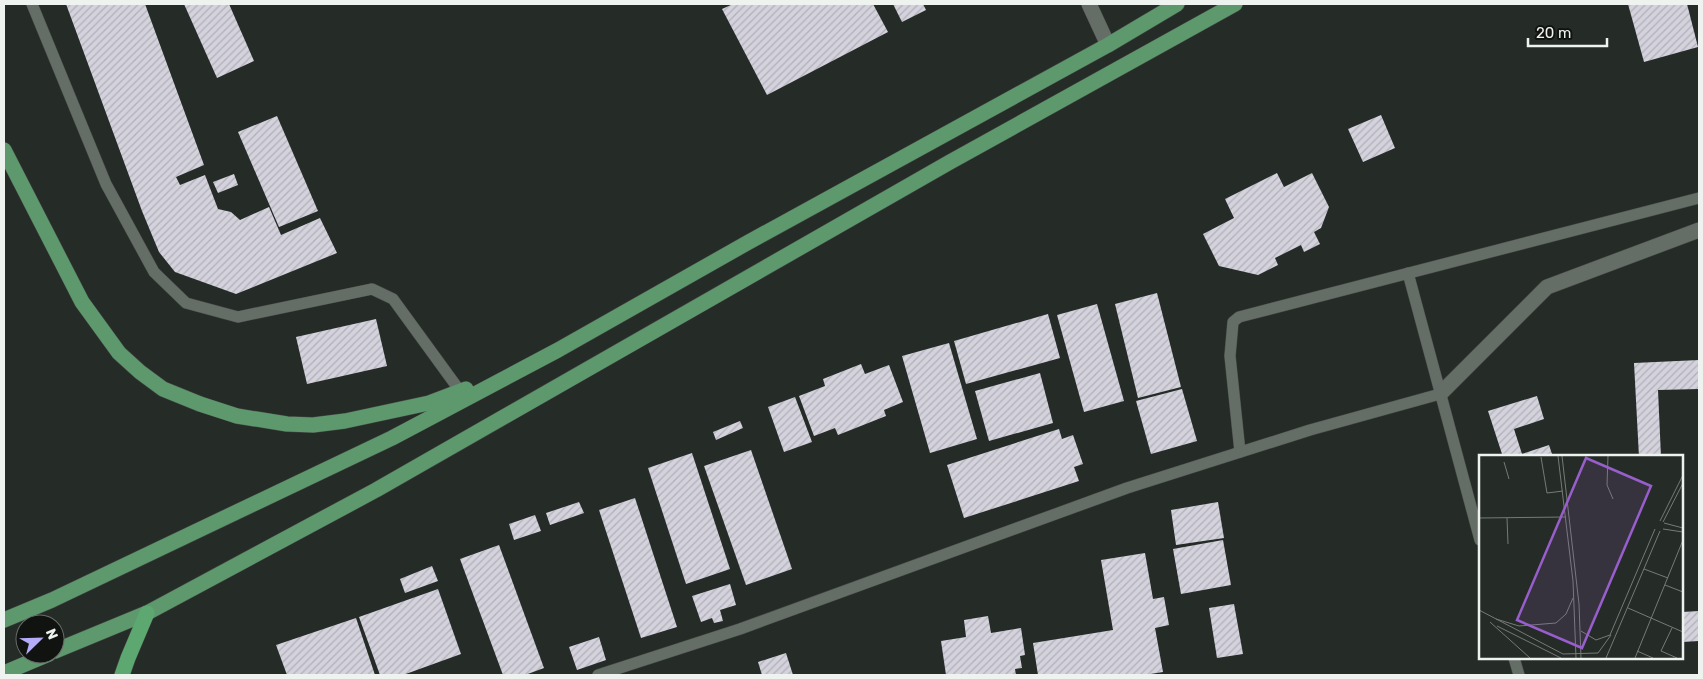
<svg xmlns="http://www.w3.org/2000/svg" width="1703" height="679" font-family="Rubik,sans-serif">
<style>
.building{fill:url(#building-hatch)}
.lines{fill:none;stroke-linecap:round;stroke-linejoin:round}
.service-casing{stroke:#444a45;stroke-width:12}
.minor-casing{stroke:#444a45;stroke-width:16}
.primary-casing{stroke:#444a45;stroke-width:16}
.trunk-casing{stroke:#444a45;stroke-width:16}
.service{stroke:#656d67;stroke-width:11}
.minor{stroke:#656d67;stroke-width:15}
.primary{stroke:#5e996e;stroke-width:15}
.trunk{stroke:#5ca870;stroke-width:15}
.inset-road{fill:none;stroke:#767b77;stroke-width:1}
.view{fill:#985ecb;fill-opacity:0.15;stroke:#985ecb;stroke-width:2.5}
.inset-edge{fill:none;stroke:#eff3f0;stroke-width:2.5}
</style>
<defs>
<pattern id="building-hatch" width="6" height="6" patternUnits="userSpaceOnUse" patternTransform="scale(1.25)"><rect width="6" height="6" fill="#d4d3dd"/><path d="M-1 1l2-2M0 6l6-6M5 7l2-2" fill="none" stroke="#b1b0b8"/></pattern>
</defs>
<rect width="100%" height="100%" fill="#252b26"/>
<g class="building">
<polygon points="66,4 145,4 204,165 176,177 180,185 205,175 218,209 231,212 240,220 269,207 281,235 320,218 337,253 236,294 175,272 159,252 142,211"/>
<polygon points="184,4 229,4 254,61 217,78"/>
<polygon points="733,4 873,4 888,32 767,95 722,9"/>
<polygon points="893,4 923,4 926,10 902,22"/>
<polygon points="1628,4 1687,4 1698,47 1644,62"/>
<polygon points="1381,115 1395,148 1363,162 1348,129"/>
<polygon points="277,116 318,211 279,227 238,132"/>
<polygon points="1277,173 1284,187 1312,173 1329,207 1321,228 1314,232 1320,244 1304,252 1301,245 1275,258 1278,265 1258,275 1219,266 1203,234 1234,218 1225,199"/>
<polygon points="234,174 238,185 218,193 213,182"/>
<polygon points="1157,293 1181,387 1138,398 1115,304"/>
<polygon points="1097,304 1124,401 1084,412 1057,315"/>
<polygon points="1048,314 1060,358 966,384 954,341"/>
<polygon points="376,319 387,366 307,384 296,337"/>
<polygon points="949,343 977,439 930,453 902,356"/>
<polygon points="1699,360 1699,389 1658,390 1661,457 1639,457 1634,363"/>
<polygon points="861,364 865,374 889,365 903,402 884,410 886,416 838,435 835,428 814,436 799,396 825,386 823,379"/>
<polygon points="1040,373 1053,423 989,441 975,391"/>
<polygon points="1182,389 1197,441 1151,454 1136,401"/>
<polygon points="1537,396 1544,419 1514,429 1522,454 1549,445 1553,457 1503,457 1488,411"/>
<polygon points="795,397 812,442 784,452 768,407"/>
<polygon points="740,421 743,428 716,440 713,432"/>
<polygon points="1059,429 1062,439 1073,435 1083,464 1074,467 1079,481 964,518 947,465"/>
<polygon points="751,450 792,569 746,585 704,466"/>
<polygon points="692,453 730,569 686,584 648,468"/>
<polygon points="635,498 677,627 641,638 599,510"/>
<polygon points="579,502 584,513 550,525 546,513"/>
<polygon points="1218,502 1224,538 1176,545 1171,510"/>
<polygon points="535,515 541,531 514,540 509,524"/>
<polygon points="1223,540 1231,585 1181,594 1173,549"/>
<polygon points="499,545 544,668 525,675 503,675 460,559"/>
<polygon points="1145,553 1153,599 1164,597 1169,625 1155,628 1163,672 1144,675 1038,675 1033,643 1113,630 1101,560"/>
<polygon points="432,566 438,581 405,593 400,579"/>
<polygon points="730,584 736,605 720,610 723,621 714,623 712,618 701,622 692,596"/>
<polygon points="438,589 461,654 403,675 380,675 359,617"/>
<polygon points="1234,604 1243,654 1217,658 1209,608"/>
<polygon points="1699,611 1699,641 1682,642 1682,612"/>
<polygon points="988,616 991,633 1021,628 1025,655 1020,656 1022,668 1015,669 1016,675 946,675 941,641 966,637 964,620"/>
<polygon points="356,618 375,675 287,675 276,645"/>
<polygon points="599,637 606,660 577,670 569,647"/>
<polygon points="786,653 793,675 762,675 758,662"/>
</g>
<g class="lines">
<g class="service-casing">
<g id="service">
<polyline points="32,4 106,184 154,272 186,303 238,317 372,289 393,299 460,391"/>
<polyline points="1408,273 1480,540"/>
<polyline points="1240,452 1230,356 1233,322 1239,317 1699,198"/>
<polyline points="1514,658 1519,675"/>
<polyline points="598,675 740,629 1127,488 1310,430 1440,394"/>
</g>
</g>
<g class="minor-casing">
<g id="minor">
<polyline points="1089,4 1108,45"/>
<polyline points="1440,394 1547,287 1699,230"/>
</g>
</g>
<g class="primary-casing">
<g id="primary">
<polyline points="4,150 82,302 119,353 140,372 163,389 200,404 237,416 287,424 313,425 345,421 429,403 466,389"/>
<polyline points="4,620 52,600 392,438 558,350 747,243 1108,45 1177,4"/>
<polyline points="55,651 147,613 376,490 950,162 1235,4"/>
<polyline points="4,673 49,654"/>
</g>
</g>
<g class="trunk-casing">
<polyline id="trunk" points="122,675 128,658 147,613"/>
</g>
<use href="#service" class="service"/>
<use href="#minor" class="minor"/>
<use href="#primary" class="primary"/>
<use href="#trunk" class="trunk"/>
</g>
<g transform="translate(1479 455)">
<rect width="204" height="204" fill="#252b26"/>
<path class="inset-road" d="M 79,1 L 94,126 L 97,203M 83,1 L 100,149 L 102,203M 129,1 L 128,30 L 134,44M 62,2 L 68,38 L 84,36M 25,7 L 30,24M 0,63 L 87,62M 28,63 L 29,89M 181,66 L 204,20M 184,67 L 204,28M 185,68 L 204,73M 184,74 L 204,77M 165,114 L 189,123M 186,130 L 204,137M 149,153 L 204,177M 0,155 L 84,199 L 119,198 L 132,180M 17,164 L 40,171 L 77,168 L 87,159 L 94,143M 11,167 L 51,203M 18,171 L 82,203M 193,173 L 182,196 L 198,203M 102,176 L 117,185 L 131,180 L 176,74M 158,196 L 174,203M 127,203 L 181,76M 156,203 L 204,85"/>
<path class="view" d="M 107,3 L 172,31 L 103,193 L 38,165 Z"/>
<rect width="204" height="204" class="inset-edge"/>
</g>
<rect width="1703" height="679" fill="none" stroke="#eff3f0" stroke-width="10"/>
<g transform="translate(40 639) rotate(67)"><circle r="24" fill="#101310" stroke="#696d6a"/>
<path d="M0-4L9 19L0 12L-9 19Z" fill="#b4acf9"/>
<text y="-8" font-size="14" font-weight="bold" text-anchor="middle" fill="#eff3f0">N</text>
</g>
<path d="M1528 38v8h79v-8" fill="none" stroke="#eff3f0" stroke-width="2.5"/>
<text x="1536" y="38" font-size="15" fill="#eff3f0" stroke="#101310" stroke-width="4" paint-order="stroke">20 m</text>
</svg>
